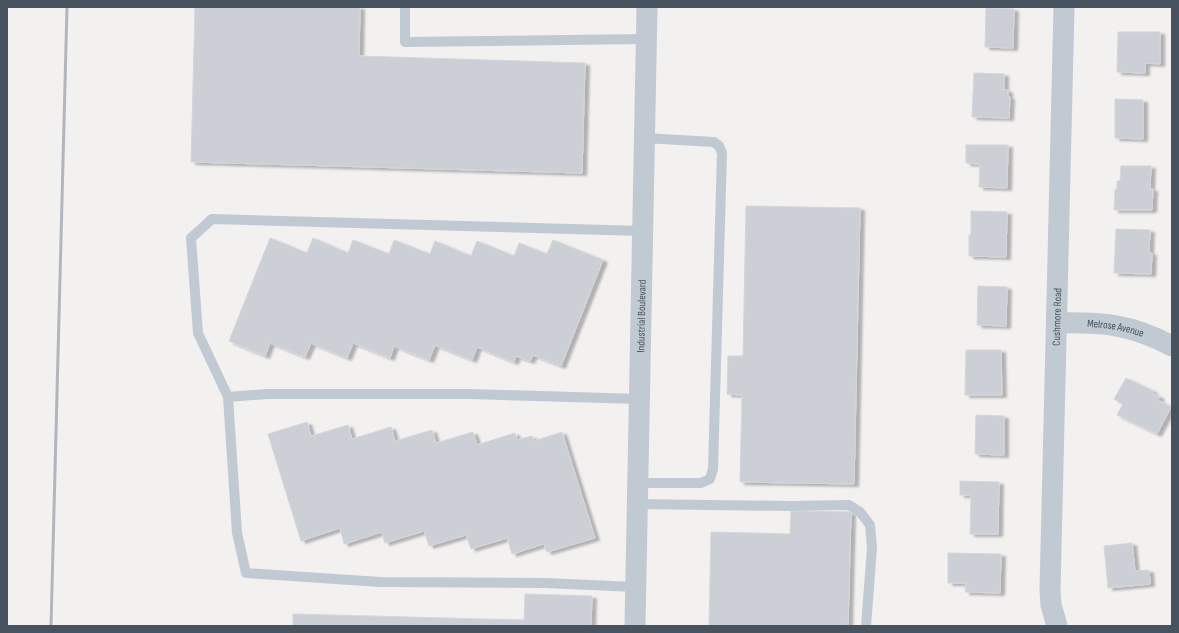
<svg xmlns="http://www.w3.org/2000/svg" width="1179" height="633" font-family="'Sofia Sans Condensed',sans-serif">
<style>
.building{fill:#cccfd5;stroke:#d4d6dc;filter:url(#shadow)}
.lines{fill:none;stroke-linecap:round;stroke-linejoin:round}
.service{stroke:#c1cad2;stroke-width:10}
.minor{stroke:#c1cad2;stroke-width:21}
.rail{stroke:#b2b5bb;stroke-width:3}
.labels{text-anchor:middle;stroke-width:3.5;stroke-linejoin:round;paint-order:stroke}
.street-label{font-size:11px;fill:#47535e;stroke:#fff}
</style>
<defs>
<filter id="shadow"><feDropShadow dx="4.5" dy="2.5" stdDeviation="1" flood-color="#0004"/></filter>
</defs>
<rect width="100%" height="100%" fill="#f3f0f0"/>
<g class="building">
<polygon points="195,7 360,7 359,56 585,63 582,173 191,162"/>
<polygon points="986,8 1014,9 1013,48 985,47"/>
<polygon points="1118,32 1160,32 1160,64 1145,63 1145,73 1117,72"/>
<polygon points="974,73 1004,74 1004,90 1008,90 1008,97 1010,97 1009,118 972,117"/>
<polygon points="1115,99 1143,100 1143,139 1115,138"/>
<polygon points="966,145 1008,145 1007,188 979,187 980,164 966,163"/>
<polygon points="1121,166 1151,166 1150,189 1153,189 1152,210 1114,210 1115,189 1117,189 1117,181 1120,181"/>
<polygon points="746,206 860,208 854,484 740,482 742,395 727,394 728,356 743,356"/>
<polygon points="971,211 1007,212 1006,257 969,256 969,235 971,235"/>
<polygon points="1116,229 1150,230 1149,253 1152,253 1151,274 1114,273"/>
<polygon points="270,238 307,253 313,238 348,253 353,240 389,254 394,240 430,254 435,241 471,256 477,241 514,256 519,243 547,254 553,240 603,260 561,366 533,355 530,361 516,356 514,362 477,347 472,360 435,345 429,360 394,346 390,358 353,343 347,358 311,343 305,357 270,343 265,356 229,341"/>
<polygon points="978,286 1007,287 1006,326 977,325"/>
<polygon points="966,350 1001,350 1002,395 965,395"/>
<polygon points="1126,378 1153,391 1152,393 1160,397 1158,400 1171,407 1157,434 1117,415 1123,404 1114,399"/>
<polygon points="976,415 1004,416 1004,455 975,454"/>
<polygon points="307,422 311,436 348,425 352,439 391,427 395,441 432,430 436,443 473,432 477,445 515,433 517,440 532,436 534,441 562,432 595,538 547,552 544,544 512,554 507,538 471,549 466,535 429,546 424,531 385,543 382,532 344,544 340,528 301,541 268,434"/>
<polygon points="960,481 999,482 998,534 970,534 971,495 960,495"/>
<polygon points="791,511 851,512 848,626 709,626 711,532 790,534"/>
<polygon points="1132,543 1135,571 1149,570 1150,584 1108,588 1104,546"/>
<polygon points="948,553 1001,554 1000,593 965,592 966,583 948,583"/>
<polygon points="525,594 592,596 591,626 293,626 293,614 524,620"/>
</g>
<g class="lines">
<g class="service">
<polyline points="405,7 405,42 646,39"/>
<polyline points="228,397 267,394 470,394 639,399"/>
<polyline points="638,483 701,483 710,479 713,469 722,153 719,146 714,142 644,138"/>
<polyline points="637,504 791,506 849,505 860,512 870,525 872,548 866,626"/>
<polyline points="636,587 545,583 380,582 246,573 237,533 228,397 198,333 191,238 212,219 643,231"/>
</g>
<g class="minor">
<path id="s1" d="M 1057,323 C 1102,322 1131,324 1172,346"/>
<path id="s2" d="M 635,626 L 647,7"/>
<path id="s3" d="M 1057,626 L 1051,605 L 1050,590 L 1064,7"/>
</g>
<polyline class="rail" points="51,626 67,7"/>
</g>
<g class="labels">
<g class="street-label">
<text dy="4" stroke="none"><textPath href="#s2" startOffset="310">Industrial Boulevard</textPath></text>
<text dy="4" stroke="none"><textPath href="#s3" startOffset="310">Cushmore Road</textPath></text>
<text dy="4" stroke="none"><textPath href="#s1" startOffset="59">Melrose Avenue</textPath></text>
</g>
</g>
<rect width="1179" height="633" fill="none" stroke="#47535e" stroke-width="16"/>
</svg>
